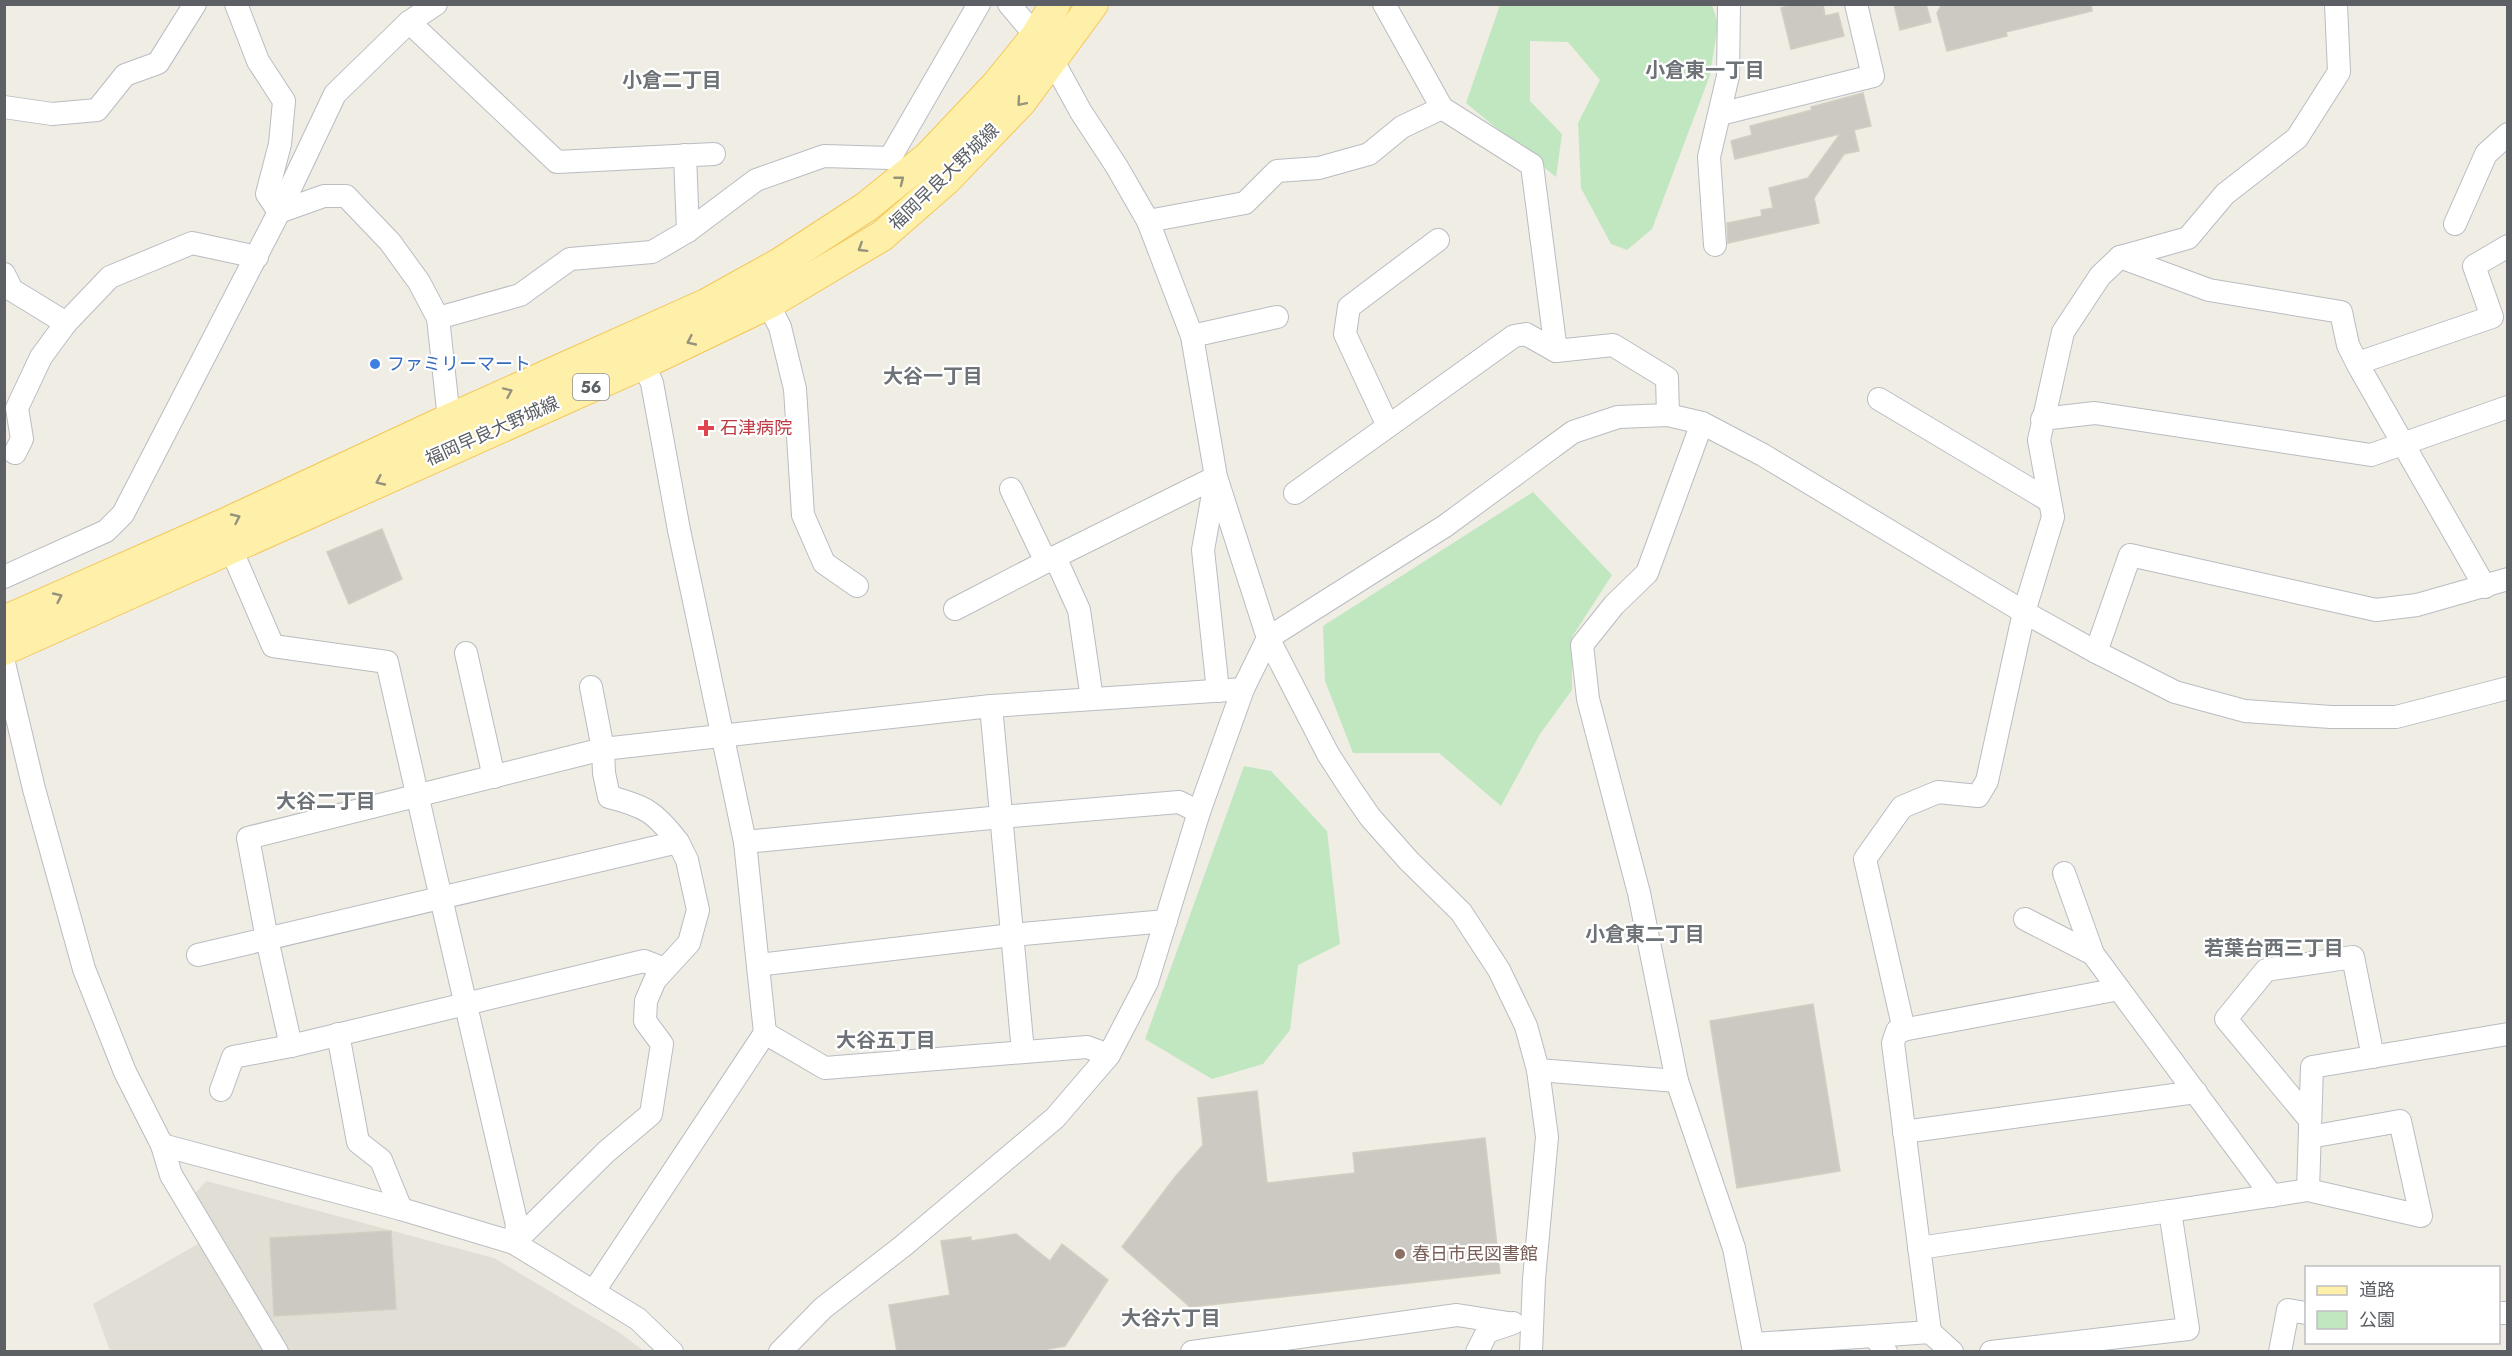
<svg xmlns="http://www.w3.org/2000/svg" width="2512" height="1356" font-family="Jost,'Noto Sans JP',sans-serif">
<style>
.education{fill:#e1ded5}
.green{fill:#c1e7c0}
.building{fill:#ccc9c3;stroke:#d4cec2;stroke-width:1.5}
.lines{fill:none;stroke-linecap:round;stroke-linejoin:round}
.minor-casing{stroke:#b9bcc1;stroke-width:24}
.major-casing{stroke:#f5c757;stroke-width:32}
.minor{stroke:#fff;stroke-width:22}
.major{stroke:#fff0a9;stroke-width:30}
.oneway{stroke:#95927d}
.shop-dot{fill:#3f7fe0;stroke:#fff;stroke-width:2}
.health-dot{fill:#e0444e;stroke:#fff;stroke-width:2}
.education-dot{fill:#8d6e63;stroke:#fff;stroke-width:2}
.labels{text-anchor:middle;stroke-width:4.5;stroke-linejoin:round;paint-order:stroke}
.shield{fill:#fff;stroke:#8d9093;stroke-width:1.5}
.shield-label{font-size:16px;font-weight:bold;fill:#5c6065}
.street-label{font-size:18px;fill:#5c6065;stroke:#fff}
.shop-label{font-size:18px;fill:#366cbe;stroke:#fff;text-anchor:start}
.health-label{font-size:18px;fill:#be3a42;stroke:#fff;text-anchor:start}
.education-label{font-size:18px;fill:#785e54;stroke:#fff;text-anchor:start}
.neighbourhood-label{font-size:20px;font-weight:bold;fill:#6d7277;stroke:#fff}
</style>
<rect width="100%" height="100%" fill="#efede4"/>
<polygon class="education" points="206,1181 494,1258 620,1333 644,1351 110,1351 93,1304 219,1232 193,1196"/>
<g class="green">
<polygon points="1500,5 1712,5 1718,24 1710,75 1652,229 1627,250 1611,244 1581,188 1578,123 1600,80 1568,42 1530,41 1530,101 1562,134 1556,177 1466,103"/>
<polygon points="1533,492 1612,575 1572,637 1572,690 1540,734 1501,806 1439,753 1353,753 1325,681 1323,626"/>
<polygon points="1244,766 1271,771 1327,831 1340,944 1298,965 1290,1030 1263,1064 1212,1079 1145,1039"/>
</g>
<g class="building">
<polygon points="1793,4 1823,4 1825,16 1838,13 1844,36 1791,49 1781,8"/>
<polygon points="1894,4 1926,4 1931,22 1900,30"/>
<polygon points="1942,4 2091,4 2092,11 2006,32 2007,36 1947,51 1937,13"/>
<polygon points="1863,93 1871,126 1854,130 1859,151 1844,154 1814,198 1819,223 1728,243 1727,223 1762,216 1761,210 1773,208 1769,188 1808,178 1840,134 1735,159 1731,141 1752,135 1750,126 1812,110 1811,107"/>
<polygon points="382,529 402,579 349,604 327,552"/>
<polygon points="1813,1004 1840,1171 1737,1188 1710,1021"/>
<polygon points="1257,1091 1267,1183 1355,1173 1353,1153 1485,1138 1500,1273 1190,1307 1122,1247 1175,1177 1203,1145 1198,1098"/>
<polygon points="391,1231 396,1309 274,1316 270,1238"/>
<polygon points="1016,1234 1050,1261 1062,1244 1108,1280 1065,1346 1032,1352 897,1352 889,1305 950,1295 941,1241 971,1237 971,1241"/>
</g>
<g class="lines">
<g class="minor-casing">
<g id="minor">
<polyline points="436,4 409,22 335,94 279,212 324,196 346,196 390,242 419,282 438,318 449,419 443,431"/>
<polyline points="1009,4 1036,36 1053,61 1081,112 1117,167 1148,221 1192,336 1216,477 1268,638 1328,754 1350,788 1370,817 1409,861 1461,912 1499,970 1526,1026 1538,1070 1547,1137 1534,1279 1531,1352"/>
<polyline points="1384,4 1442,108 1532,165 1556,351 1613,345 1667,378 1668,415"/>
<polyline points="409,22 557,162 714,154"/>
<polyline points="4,107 52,114 97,110 125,75 158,63 195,4"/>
<polyline points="1720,114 1873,76 1856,4"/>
<polyline points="685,155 688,231"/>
<polyline points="1148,221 1245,203 1277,171 1319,168 1369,154 1402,127 1442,108"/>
<polyline points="2455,224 2486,154 2508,134"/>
<polyline points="1715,245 1709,157 1728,76 1729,4"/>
<polyline points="2120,257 2209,290 2341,312 2348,345 2358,365 2485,587"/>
<polyline points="4,274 12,290 66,323 41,357 17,408 22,439 15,453"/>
<polyline points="768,290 768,304 780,327 795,389 803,515 824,563 857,586"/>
<polyline points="438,318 520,295 570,259 652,252 688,231 756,180 824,156 890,158 979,4"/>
<polyline points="66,323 110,277 192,243 257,257"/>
<polyline points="1192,336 1277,317"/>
<polyline points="2358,363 2492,317 2474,266 2508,246"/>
<polyline points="1879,399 2048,500"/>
<polyline points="2042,419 2095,413 2371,455 2508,407"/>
<polyline points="1702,423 1647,573 1614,605 1582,645 1588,699 1639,893 1677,1081 1734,1248 1754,1352"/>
<polyline points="1388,426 1345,334 1349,307 1438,240"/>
<polyline points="1011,489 1046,562"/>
<polyline points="1295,493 1514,336 1526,334 1556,351"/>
<polyline points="4,577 106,531 123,514 279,212 267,194 280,144 284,101 258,61 236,4"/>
<polyline points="955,609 1055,557"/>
<polyline points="2096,652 2130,555 2376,610 2417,605 2508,579"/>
<polyline points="466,653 494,777"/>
<polyline points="4,663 34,789 84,969 125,1072 162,1145 171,1175 277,1352"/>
<path d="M 591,687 L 603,749 L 604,773 L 609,797 C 645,806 655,812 678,842"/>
<polyline points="1092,699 1079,610 1055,557 1216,477 1203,550 1218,691"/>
<polyline points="991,706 1023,1052"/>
<polyline points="745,842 1001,817 1179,802 1199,812"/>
<polyline points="2064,873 2093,954"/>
<polyline points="2025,919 2093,954 2272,1196"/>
<path d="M 198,955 C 358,918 518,880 678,842 L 687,860 L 698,910 L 689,943 L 655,980 L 646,1001 L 645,1021 L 662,1044 L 651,1114 L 606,1152 L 514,1243 L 517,1225 C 474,1038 429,850 387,662 L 273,646 L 231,549"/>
<polyline points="758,965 1012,935 1166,921"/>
<polyline points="665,969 644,961 291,1046 267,939 248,838 603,749 991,706 1243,689"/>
<polyline points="1904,1030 1865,859 1902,807 1938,792 1978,796 1987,781 2024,612 2053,517 2039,440 2063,332 2100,276 2120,257 2188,238 2225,194 2297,138 2339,72 2336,4"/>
<polyline points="765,1033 825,1068 1087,1047 1109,1055"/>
<polyline points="338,1034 358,1142 381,1160 401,1209"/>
<polyline points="1538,1070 1677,1081"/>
<polyline points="221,1090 233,1057 291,1046"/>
<polyline points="2310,1120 2226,1019 2266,970 2353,957 2373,1057"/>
<polyline points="1904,1132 2196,1092"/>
<polyline points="162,1145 401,1209 514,1243 638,1319 672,1352"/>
<polyline points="2308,1190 2421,1216 2400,1121 2310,1137"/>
<polyline points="1919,1248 2170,1211"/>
<polyline points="594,1291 765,1033 745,842 679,530 652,383 643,364 632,354"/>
<polyline points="2498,1313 2508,1313"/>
<polyline points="1930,1332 1893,1043 1897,1031 2119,989"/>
<polyline points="1754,1344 1874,1336"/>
<polyline points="780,1352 823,1308 903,1246 1055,1118 1109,1055 1147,982 1199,812 1243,689 1268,638 1445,526 1573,432 1618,417 1668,415 1702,423 1763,455 2024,612 2096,652 2175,692 2245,711 2331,717 2396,717 2508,688"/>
<polyline points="1192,1352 1457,1315 1508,1323"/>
<polyline points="1477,1352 1487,1332 1513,1323"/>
<polyline points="1886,1352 1874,1336 1930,1332 1952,1352"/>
<polyline points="1991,1352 2188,1329 2170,1211 2308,1190 2312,1067 2508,1034"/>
<polyline points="2280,1352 2288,1310 2306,1313"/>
</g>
</g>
<g class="major-casing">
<g id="major">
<polyline points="4,621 226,523 449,419 706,304 780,263 866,207 928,157 997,84 1036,36 1055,4"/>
<polyline points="4,650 643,364 768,304 882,236 946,180 1021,102 1093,4"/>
</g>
</g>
<use href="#minor" class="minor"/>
<use href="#major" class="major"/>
</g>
<defs><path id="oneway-chevron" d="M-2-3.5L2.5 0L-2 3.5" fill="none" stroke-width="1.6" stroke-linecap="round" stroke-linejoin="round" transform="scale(1.5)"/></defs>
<g class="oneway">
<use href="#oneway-chevron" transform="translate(1021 102) rotate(131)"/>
<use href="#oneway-chevron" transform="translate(900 180) rotate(-38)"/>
<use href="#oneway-chevron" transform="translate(862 248) rotate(148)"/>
<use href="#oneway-chevron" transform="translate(691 341) rotate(155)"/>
<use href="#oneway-chevron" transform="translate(508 392) rotate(-24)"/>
<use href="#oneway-chevron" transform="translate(380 481) rotate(155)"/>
<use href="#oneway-chevron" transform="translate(236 518) rotate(-25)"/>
<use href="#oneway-chevron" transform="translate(58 597) rotate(-25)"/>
</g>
<circle class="shop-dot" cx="375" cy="364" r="6"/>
<path class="health-dot" d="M703 419h6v6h6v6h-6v6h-6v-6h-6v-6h6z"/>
<circle class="education-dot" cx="1400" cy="1254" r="6"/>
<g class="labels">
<rect class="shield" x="573" y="374" width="36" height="26" rx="4.5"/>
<g class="shield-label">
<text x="591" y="393">56</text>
</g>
<g class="street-label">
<text transform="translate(944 177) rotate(-44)" y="6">福岡早良大野城線</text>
<text transform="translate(492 431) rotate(-24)" y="6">福岡早良大野城線</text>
</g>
<g class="shop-label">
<text x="387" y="370">ファミリーマート</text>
</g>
<g class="health-label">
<text x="720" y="434">石津病院</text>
</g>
<g class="education-label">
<text x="1412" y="1260">春日市民図書館</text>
</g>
<g class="neighbourhood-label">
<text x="1705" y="77">小倉東一丁目</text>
<text x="672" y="87">小倉二丁目</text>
<text x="933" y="383">大谷一丁目</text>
<text x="326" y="808">大谷二丁目</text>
<text x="1645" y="941">小倉東二丁目</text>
<text x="2274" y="955">若葉台西三丁目</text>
<text x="886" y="1047">大谷五丁目</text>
<text x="1171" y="1325">大谷六丁目</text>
</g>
</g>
<rect width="2512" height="1356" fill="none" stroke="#5c6065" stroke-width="12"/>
<rect x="2305" y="1266" width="195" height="78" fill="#ffffff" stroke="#bebfc1" stroke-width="1.5"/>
<rect x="2317" y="1286" width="30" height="9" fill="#fff0a9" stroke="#bebfc1" stroke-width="1.5"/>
<text x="2359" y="1296" font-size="18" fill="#5c6065">道路</text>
<rect x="2317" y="1311" width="30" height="18" fill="#c1e7c0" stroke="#bebfc1" stroke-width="1.5"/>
<text x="2359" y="1326" font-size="18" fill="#5c6065">公園</text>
</svg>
